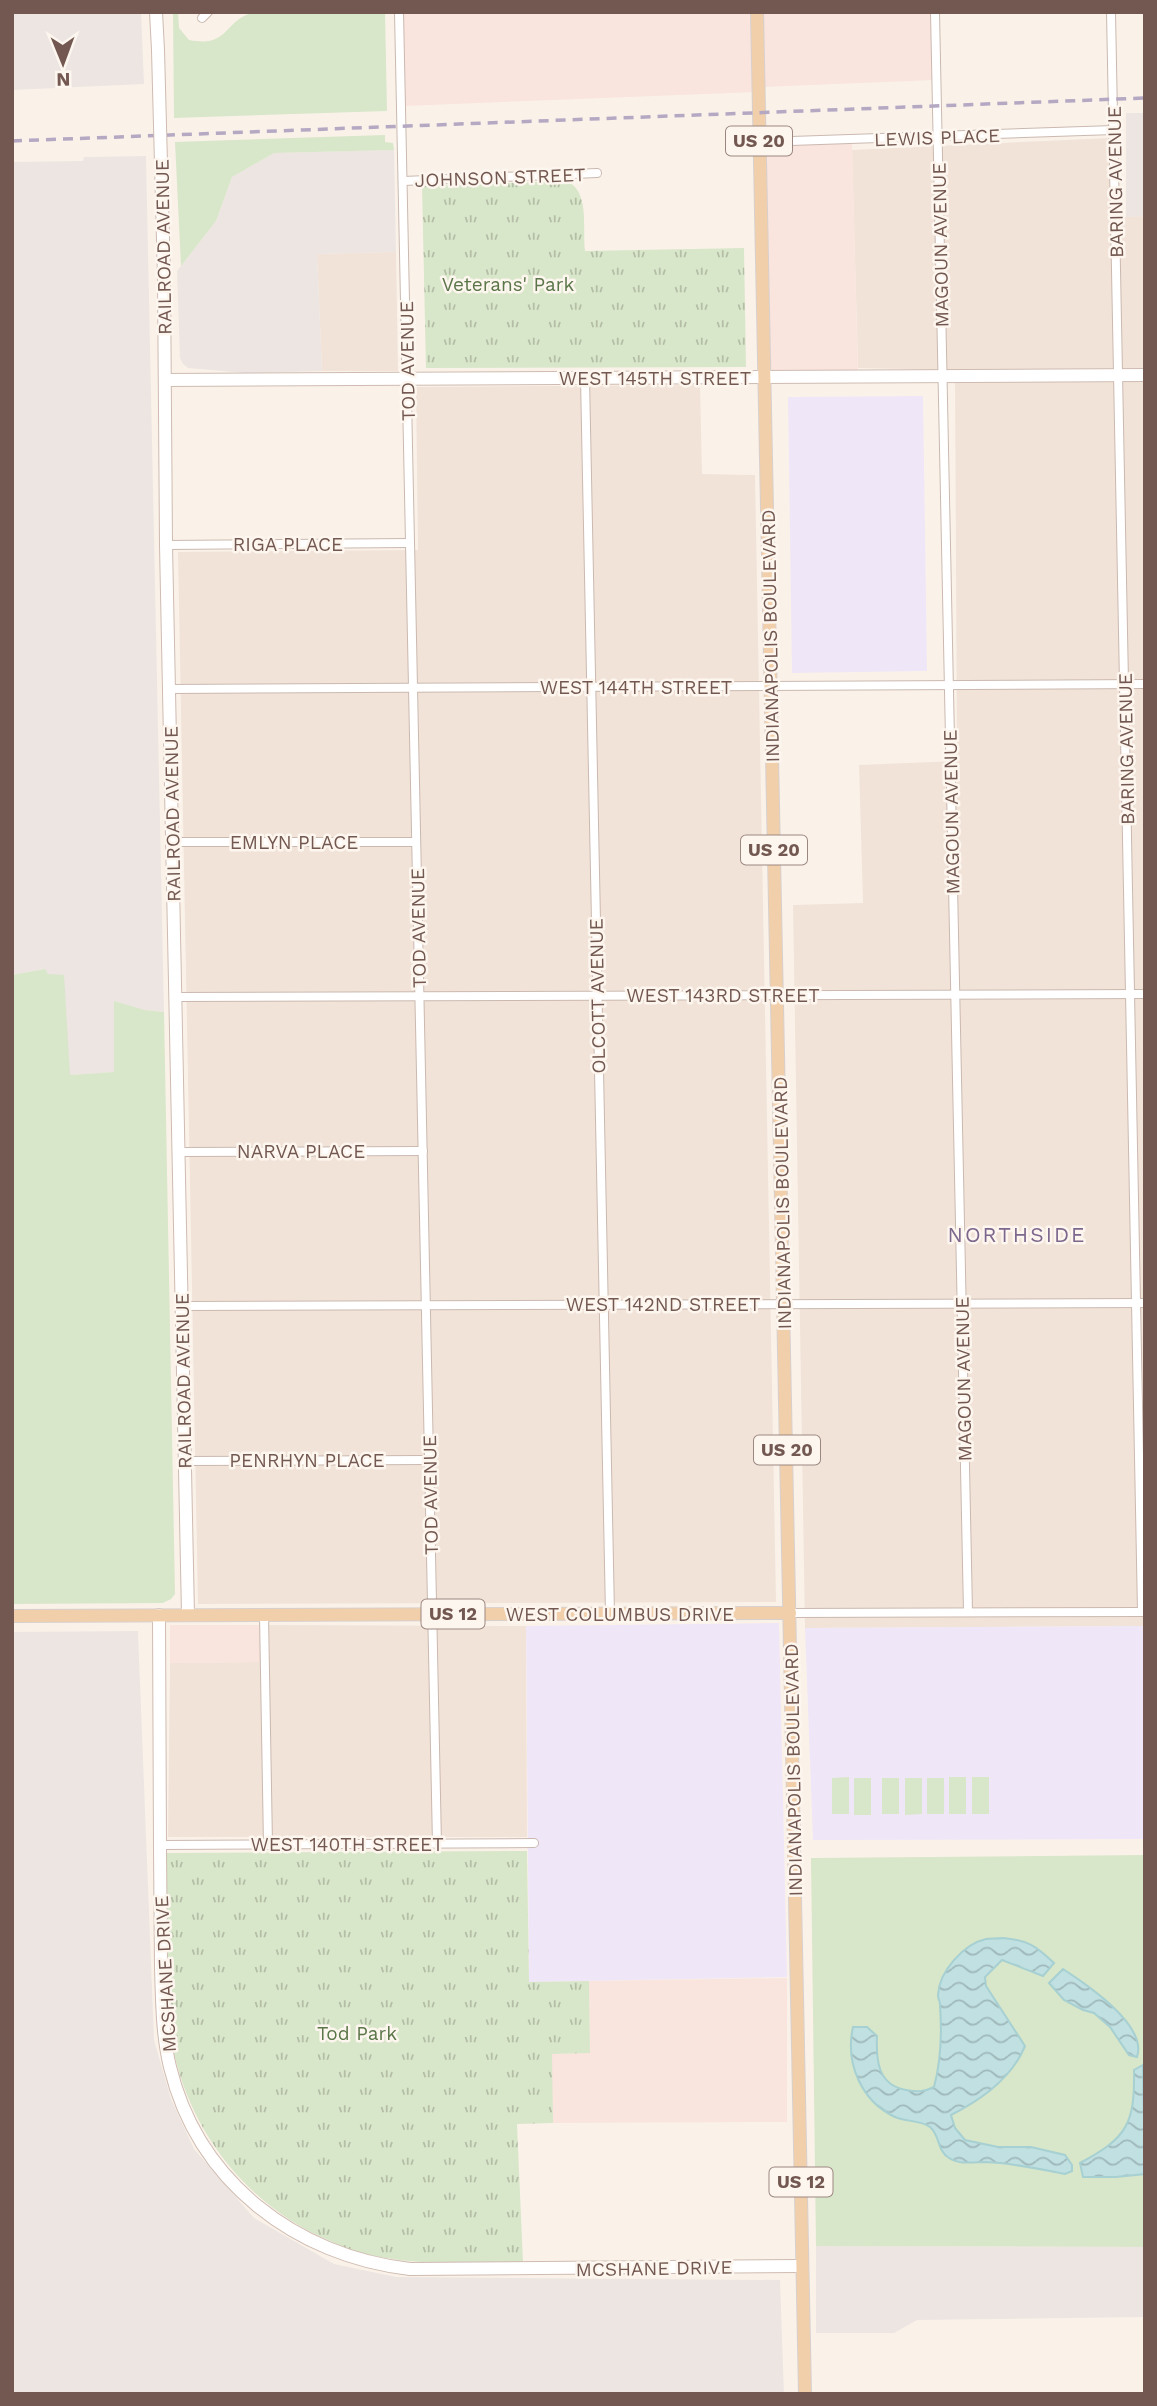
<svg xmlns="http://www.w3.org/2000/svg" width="1157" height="2406" font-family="'Work Sans',sans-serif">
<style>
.residential{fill:#f1e3d8}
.commercial{fill:#f9e4de}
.industrial{fill:#ece5e2}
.education{fill:#efe6f7}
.grass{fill:#d8e6c9}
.park{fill:url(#park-tufts)}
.water{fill:url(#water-waves);stroke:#a7d0d2;stroke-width:2}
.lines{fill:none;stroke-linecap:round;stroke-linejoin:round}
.street-casing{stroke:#cbb9b0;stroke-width:10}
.secondary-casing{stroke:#cfbbb1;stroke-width:14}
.primary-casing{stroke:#d8d0ce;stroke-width:14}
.street{stroke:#fff;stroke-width:8}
.secondary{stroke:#fff;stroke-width:12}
.primary{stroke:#f1cfaa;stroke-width:12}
.rail{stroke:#b4a8c3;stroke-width:3.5;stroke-dasharray:10 7;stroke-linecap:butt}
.secondary-bridge-casing{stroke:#cfbbb1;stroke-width:14;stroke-linecap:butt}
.secondary-bridge{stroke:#fff;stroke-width:12}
.labels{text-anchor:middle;stroke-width:5;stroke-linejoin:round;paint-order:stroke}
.shield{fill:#fdf6ef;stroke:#9c8780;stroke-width:2}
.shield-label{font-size:18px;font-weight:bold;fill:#725850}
.street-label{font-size:19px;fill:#725850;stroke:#fdf6ef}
.park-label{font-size:19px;fill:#5b7649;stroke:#fdf6ef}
.neighbourhood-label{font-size:21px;letter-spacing:2px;fill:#7d678d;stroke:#fdf6ef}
</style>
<defs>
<pattern id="park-tufts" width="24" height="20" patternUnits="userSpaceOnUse" patternTransform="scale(1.75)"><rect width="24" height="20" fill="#d8e6c9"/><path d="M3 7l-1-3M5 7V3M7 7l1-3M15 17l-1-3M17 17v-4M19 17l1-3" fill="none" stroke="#b4bda6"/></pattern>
<pattern id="water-waves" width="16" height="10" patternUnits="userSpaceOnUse" patternTransform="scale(1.75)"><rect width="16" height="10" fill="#c0e0e2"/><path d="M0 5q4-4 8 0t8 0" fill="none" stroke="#a0b8ba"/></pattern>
</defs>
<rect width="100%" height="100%" fill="#faf2e9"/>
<g class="residential">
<polygon points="1109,138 1110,217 1145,216 1145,1626 805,1628 793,905 863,903 859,765 957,761 955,370 858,368 852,150"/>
<polygon points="396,252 398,371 322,371 317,254"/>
<polygon points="700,385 702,474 755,475 776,1602 198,1604 178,552 418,550 416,387"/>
<polygon points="259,1625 526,1626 527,1837 168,1837 170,1663 259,1662"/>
</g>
<g class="commercial">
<polygon points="402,12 754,12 756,92 404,106"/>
<polygon points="759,12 935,12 935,80 759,87"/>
<polygon points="852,142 858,375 766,375 762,144"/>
<polygon points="170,1625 259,1625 259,1662 170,1663"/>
<polygon points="787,1978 787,2122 553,2123 551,2054 590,2053 589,1981"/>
</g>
<g class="industrial">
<polygon points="12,12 141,12 144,84 12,90"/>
<polygon points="1126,113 1145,113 1145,216 1126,217"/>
<polygon points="394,150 396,252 317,254 322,371 246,373 188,368 183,364 180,358 177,271 216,221 232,177 274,153"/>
<polygon points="146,156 164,1012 145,1010 114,1001 114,1072 69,1075 48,974 44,969 12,975 12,162 83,161 84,157"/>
<polygon points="138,1631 154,2040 171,2099 194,2149 254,2218 334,2264 396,2277 780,2280 784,2394 12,2394 12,1632"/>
<polygon points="816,2246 1145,2247 1145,2317 917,2320 894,2333 816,2333"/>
</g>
<g class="education">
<polygon points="923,396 927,671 792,673 788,397"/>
<polygon points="779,1623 787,1977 529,1982 526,1626"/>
<polygon points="1145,1626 1145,1839 813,1840 805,1628"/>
</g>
<g class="grass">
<path d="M 173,12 L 178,12 L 179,28 L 189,40 C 231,48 222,20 255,12 L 385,12 L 387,111 L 174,118 Z"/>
<polygon points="385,135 385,142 393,143 394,150 274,153 232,177 216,221 181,266 175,142"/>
<polygon points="45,969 48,974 64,975 70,1075 114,1072 114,1001 145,1010 164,1012 175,1594 171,1599 163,1603 12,1604 12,975"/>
<polygon points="849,1777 849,1814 832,1814 832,1778"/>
<rect x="949" y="1777" width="17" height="37"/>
<rect x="972" y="1777" width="17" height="37"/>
<rect x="854" y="1778" width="17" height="37"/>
<rect x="882" y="1778" width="17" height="36"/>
<polygon points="905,1778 922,1778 922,1814 905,1815"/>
<rect x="927" y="1778" width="17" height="36"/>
<polygon points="1145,1855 1145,2247 816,2246 811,1858"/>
</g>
<g class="park">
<path d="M 565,181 C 591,189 582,229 585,251 L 744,248 L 746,367 L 426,368 L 422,186 Z"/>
<path d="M 527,1851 L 529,1982 L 589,1981 L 590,2053 L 552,2054 L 553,2123 L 517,2124 L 523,2263 C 468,2263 413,2266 360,2253 C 350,2250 340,2245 330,2241 C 251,2208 193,2137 174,2053 C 168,2026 169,1997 168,1969 C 167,1930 167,1891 166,1853 Z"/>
</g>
<g class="water">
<path d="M 1003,1938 C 1028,1940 1036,1946 1054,1963 L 1043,1976 L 1002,1960 L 985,1977 L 986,1986 L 1025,2046 C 1012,2078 981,2100 951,2115 L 955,2128 L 965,2140 L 998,2147 L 1031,2147 L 1065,2155 L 1072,2165 L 1072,2171 L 1065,2174 C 1040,2169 1012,2163 986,2162 C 974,2162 960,2165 949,2158 C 937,2151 940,2135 930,2127 C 921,2120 906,2122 895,2117 C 861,2101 845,2063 853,2027 L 867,2027 L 877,2036 C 876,2061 878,2085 906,2090 C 917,2092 924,2092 934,2087 C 941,2061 942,2033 940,2005 C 940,2000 938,2000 938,1995 C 939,1971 964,1944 986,1939 C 991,1938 998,1939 1003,1938 Z"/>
<path d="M 1063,1969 C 1086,1984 1148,2025 1137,2057 L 1129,2055 L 1110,2027 L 1094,2013 L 1083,2010 L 1064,2000 L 1049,1983 Z"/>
<path d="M 1143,2065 L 1145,2174 L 1116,2177 L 1083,2177 L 1080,2163 C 1127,2138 1135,2124 1134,2070 Z"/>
</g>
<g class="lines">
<g class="street-casing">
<g id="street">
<polyline points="399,12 437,1844"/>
<polyline points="935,12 968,1612"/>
<polyline points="1111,12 1142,1612"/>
<polyline points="202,18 208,12"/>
<polyline points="759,142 1114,130"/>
<polyline points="403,181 597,173"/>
<polyline points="585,378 610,1614"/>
<polyline points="166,545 410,543"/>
<polyline points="169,689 1145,684"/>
<polyline points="172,842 416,842"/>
<polyline points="176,997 1145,994"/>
<polyline points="179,1152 423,1151"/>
<polyline points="182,1306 1145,1303"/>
<polyline points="185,1461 429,1460"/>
<polyline points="790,1613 1145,1612"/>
<polyline points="264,1615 268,1845"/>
<polyline points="160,1845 534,1843"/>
</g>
</g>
<g class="secondary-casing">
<g id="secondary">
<polyline points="156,12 158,50"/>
<polyline points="164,277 166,545 188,1615"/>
<polyline points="165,380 1145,375"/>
<path d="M 159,1615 C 160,1693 160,1771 160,1849 C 160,1888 161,1927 161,1966 C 162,2000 162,2034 170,2067 C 198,2182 296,2256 410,2269 L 802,2266"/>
</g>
</g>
<g class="primary-casing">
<g id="primary">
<polyline points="757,12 805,2394"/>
<polyline points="12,1616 790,1613"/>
</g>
</g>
<use href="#street" class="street"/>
<use href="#secondary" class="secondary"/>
<use href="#primary" class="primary"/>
<polyline class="rail" points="12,141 1145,98"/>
<g class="secondary-bridge-casing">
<polyline id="secondary-bridge" points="158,50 164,277"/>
</g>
<use href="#secondary-bridge" class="secondary-bridge"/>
</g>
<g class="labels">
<g class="shield">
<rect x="726" y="126.5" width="66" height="29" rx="5"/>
<rect x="741" y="835.5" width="66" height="29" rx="5"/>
<rect x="754" y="1435.5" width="66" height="29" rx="5"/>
<rect x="421.5" y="1599.5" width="63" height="29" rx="5"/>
<rect x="769.5" y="2167.5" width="63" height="29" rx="5"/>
</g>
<g class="shield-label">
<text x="759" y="147">US 20</text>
<text x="774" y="856">US 20</text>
<text x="787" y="1456">US 20</text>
<text x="453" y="1620">US 12</text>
<text x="801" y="2188">US 12</text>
</g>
<g class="street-label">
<text transform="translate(937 137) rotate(-2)" y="7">LEWIS PLACE</text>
<text transform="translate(500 177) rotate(-2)" y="7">JOHNSON STREET</text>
<text transform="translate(1115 182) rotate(-91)" y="7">BARING AVENUE</text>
<text transform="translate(940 245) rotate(-91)" y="7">MAGOUN AVENUE</text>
<text transform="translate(163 247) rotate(-91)" y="7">RAILROAD AVENUE</text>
<text transform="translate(407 361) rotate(-91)" y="7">TOD AVENUE</text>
<text x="655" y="385">WEST 145TH STREET</text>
<text x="288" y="551">RIGA PLACE</text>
<text transform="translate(770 636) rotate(-91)" y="7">INDIANAPOLIS BOULEVARD</text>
<text x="636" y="694">WEST 144TH STREET</text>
<text transform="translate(1126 749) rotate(-91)" y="7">BARING AVENUE</text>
<text transform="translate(951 812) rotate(-91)" y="7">MAGOUN AVENUE</text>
<text transform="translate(172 814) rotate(-91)" y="7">RAILROAD AVENUE</text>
<text x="294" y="849">EMLYN PLACE</text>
<text transform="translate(418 928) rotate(-91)" y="7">TOD AVENUE</text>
<text x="723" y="1002">WEST 143RD STREET</text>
<text transform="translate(597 996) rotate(-91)" y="7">OLCOTT AVENUE</text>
<text x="301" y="1158">NARVA PLACE</text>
<text transform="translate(782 1203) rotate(-91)" y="7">INDIANAPOLIS BOULEVARD</text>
<text x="663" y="1311">WEST 142ND STREET</text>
<text transform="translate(963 1379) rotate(-91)" y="7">MAGOUN AVENUE</text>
<text transform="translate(183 1381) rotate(-91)" y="7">RAILROAD AVENUE</text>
<text x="307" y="1467">PENRHYN PLACE</text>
<text transform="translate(430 1495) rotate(-91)" y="7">TOD AVENUE</text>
<text x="620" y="1621">WEST COLUMBUS DRIVE</text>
<text transform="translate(793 1770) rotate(-91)" y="7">INDIANAPOLIS BOULEVARD</text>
<text x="347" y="1851">WEST 140TH STREET</text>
<text transform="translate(165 1974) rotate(-93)" y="7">MCSHANE DRIVE</text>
<text transform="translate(654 2268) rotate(-1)" y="7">MCSHANE DRIVE</text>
</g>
<g class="park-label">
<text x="508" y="291">Veterans' Park</text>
<text x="357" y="2040">Tod Park</text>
</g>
<g class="neighbourhood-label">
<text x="1017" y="1242">NORTHSIDE</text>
</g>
</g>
<rect width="1157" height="2406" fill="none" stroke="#725850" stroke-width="28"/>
<g transform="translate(63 63) rotate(179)" stroke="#fdf6ef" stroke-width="5" paint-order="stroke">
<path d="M0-5L12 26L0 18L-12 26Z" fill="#725850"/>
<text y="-10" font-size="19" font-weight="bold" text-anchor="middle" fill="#725850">N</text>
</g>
</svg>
